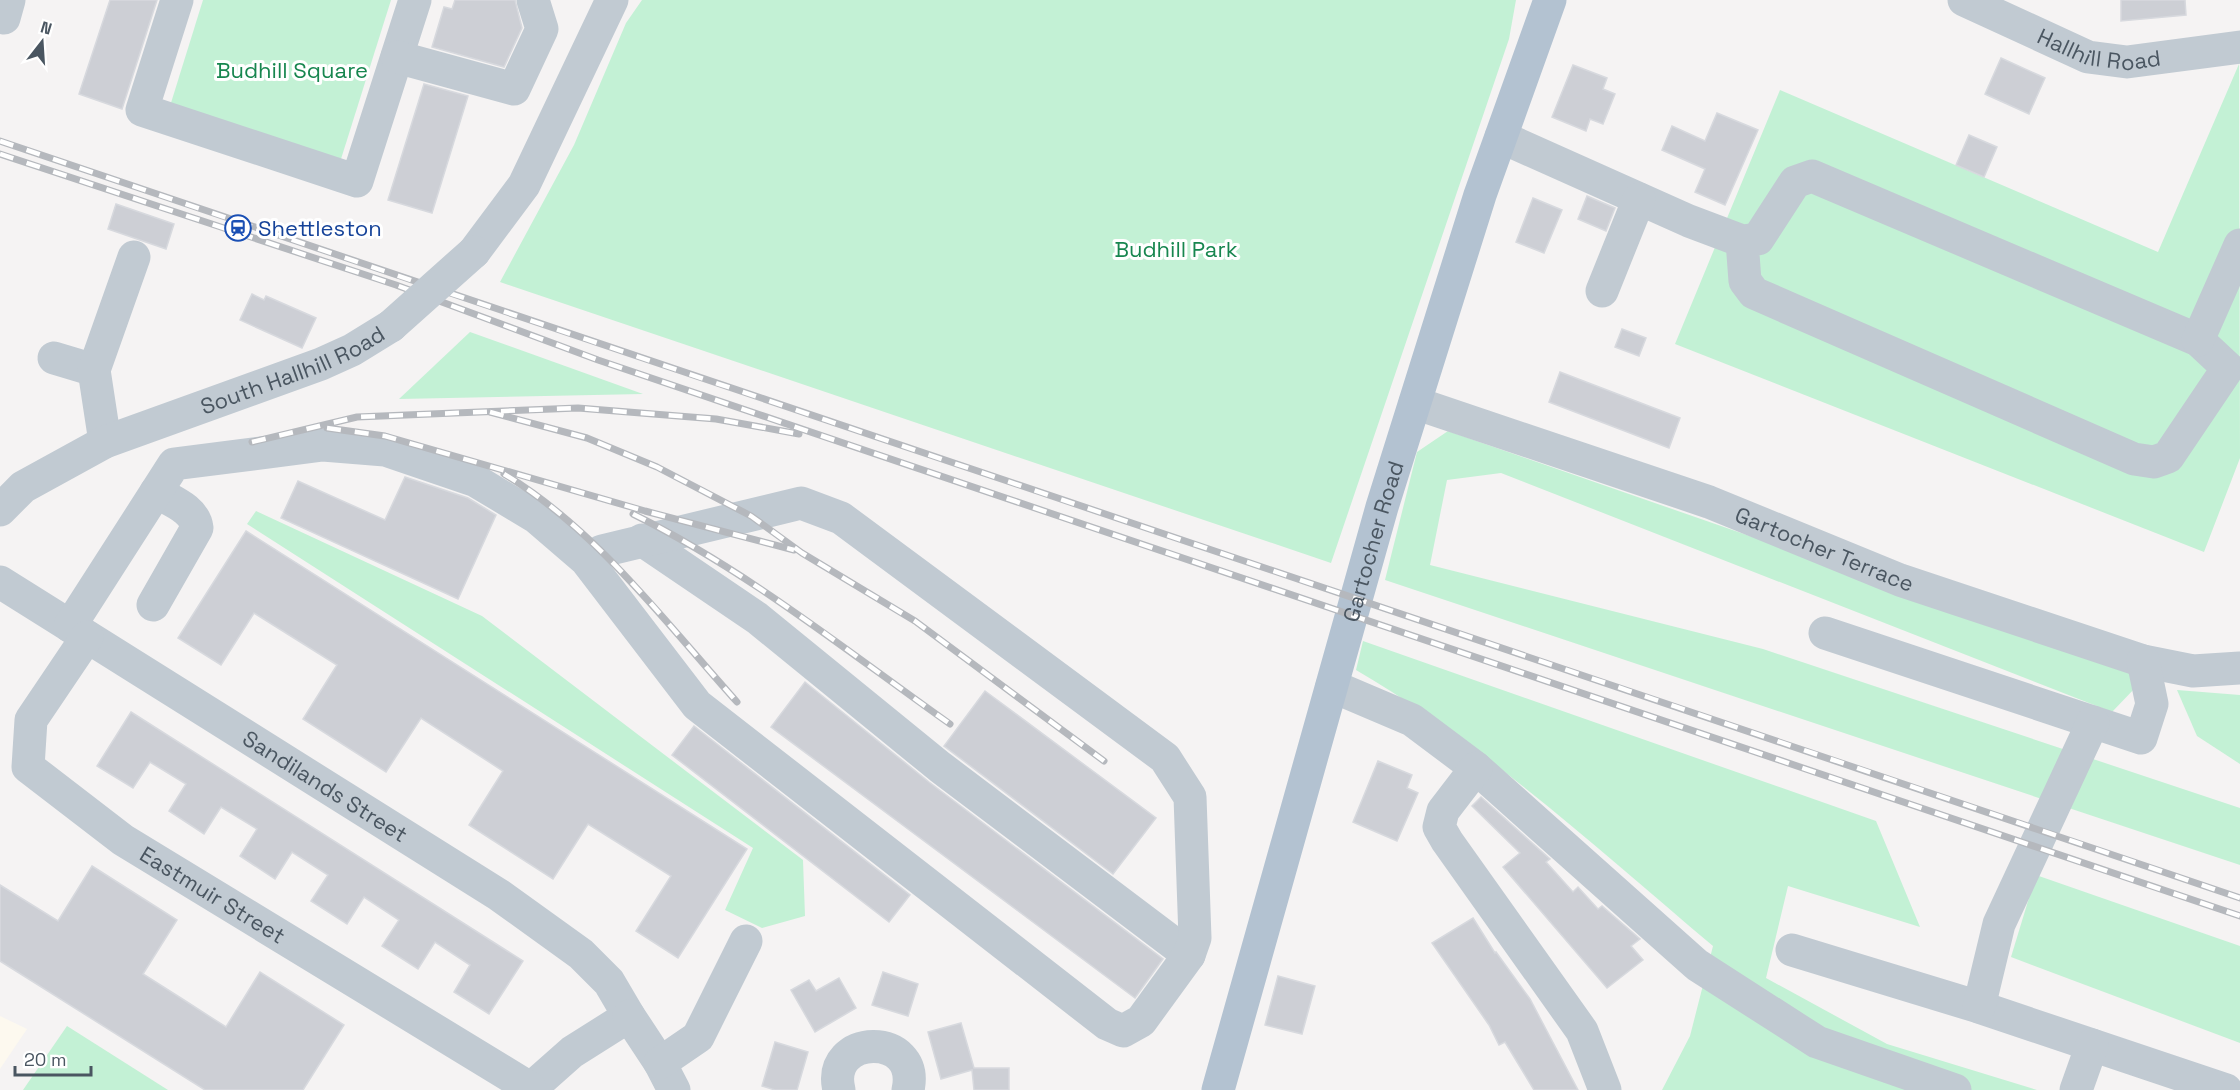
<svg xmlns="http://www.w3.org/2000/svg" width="2240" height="1090" font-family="'Space Grotesk',sans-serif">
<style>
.commercial{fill:#fdf9ef}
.green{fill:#c3f1d5}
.building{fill:#cdcfd5;stroke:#d7d9de;stroke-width:1.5}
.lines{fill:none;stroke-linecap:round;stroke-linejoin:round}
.minor{stroke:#c1cad2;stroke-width:33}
.major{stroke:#b3c2d1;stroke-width:33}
.rail-casing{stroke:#b5b8bd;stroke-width:7}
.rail{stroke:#fff;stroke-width:4.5;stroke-dasharray:14;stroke-linecap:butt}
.minor-bridge{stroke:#c1cad2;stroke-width:33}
.labels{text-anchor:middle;stroke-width:6;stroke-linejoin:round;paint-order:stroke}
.street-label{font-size:22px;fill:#4a5661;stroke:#fff}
.park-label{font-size:22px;fill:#17864f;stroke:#fff}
.transit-label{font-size:22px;fill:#164399;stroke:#fff;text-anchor:start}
</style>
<rect width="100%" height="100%" fill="#f5f3f3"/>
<polygon class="commercial" points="0,1016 27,1029 0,1069"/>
<g class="green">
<polygon points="203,0 391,0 341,159 170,106"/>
<polygon points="642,0 1516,0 1509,39 1331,563 500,282 574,145 626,23"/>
<polygon points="2239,64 2240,458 2204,552 1675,344 1780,90 2158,252"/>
<polygon points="470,332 643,394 399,399"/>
<polygon points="1448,431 2129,668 2136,687 2112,712 1501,473 1447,480 1430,565 1763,649 2240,808 2240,865 1385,580 1417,452"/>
<polygon points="256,511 482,616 803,860 805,916 762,928 725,910 753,848 247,524"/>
<path d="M 1363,641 L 1876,821 L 1920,927 L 1788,886 L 1766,978 L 1887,1044 L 2037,1090 L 1662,1090 L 1690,1036 L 1713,946 C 1598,849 1486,746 1356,670 Z"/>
<polygon points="2177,690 2240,695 2240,764 2197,736"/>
<polygon points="2036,875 2240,946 2240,1043 2011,957"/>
<polygon points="67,1026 168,1090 23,1090"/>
</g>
<g class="building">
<polygon points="110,0 157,0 122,109 79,94"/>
<polygon points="455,0 515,0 522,28 504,67 432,47 444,7 452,9"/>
<polygon points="2121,0 2185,0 2186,15 2121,21"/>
<polygon points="2001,58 2045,78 2029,114 1985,94"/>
<polygon points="1573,65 1607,78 1603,89 1615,94 1603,124 1590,119 1586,131 1552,117"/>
<polygon points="424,84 468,96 432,213 388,200"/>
<polygon points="1717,113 1758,130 1725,205 1695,192 1705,169 1662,150 1672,126 1705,141"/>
<polygon points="1969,135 1997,147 1984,177 1956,165"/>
<polygon points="1587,196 1615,208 1606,231 1578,219"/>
<polygon points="1533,198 1562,210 1544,253 1516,242"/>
<polygon points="116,204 174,224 166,249 108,229"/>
<polygon points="252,294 264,300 266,296 316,318 302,348 240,320"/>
<polygon points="1622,329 1646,338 1639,356 1615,347"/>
<polygon points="1560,372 1680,418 1669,448 1549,402"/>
<polygon points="405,477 468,498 496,515 458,599 281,518 298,481 385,520"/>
<polygon points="246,531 747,849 678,958 636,931 671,876 588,824 553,879 469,825 503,771 421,718 386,772 303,719 337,665 254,613 221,665 178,638"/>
<polygon points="805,682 929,782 1163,959 1135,998 771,727"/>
<polygon points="985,691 1156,818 1113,874 944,746"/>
<polygon points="131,712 523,961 489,1014 454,992 470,965 435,942 418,969 382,946 399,920 364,897 347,924 311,901 328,875 292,852 275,879 240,856 257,829 221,807 204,834 169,811 186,784 150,762 133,788 97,766"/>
<polygon points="694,726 910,895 889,922 672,755"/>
<polygon points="1378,761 1412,775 1407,788 1418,793 1397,841 1353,822"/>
<polygon points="1481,797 1550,859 1546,862 1573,892 1578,887 1598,909 1602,906 1640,939 1631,946 1643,960 1607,988 1503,867 1520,853 1472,806"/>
<polygon points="92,866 177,920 143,974 184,1000 226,1027 260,972 344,1025 303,1090 205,1090 0,961 0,885 58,921"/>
<polygon points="1473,918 1495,953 1496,952 1530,999 1578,1090 1534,1090 1505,1042 1499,1045 1489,1025 1432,943"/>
<polygon points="883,972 918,984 908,1016 872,1005"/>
<polygon points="1278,976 1315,986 1302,1034 1265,1025"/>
<polygon points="839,978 856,1008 815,1032 791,990 809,980 816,991"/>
<polygon points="961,1023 974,1068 1009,1068 1009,1090 974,1090 972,1070 941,1079 928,1032"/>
<polygon points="775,1042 808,1052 797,1090 775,1090 762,1086"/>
</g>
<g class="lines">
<g class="minor">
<polyline points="177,0 142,110 357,181 415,0"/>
<path id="s1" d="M 1964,0 L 2088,57 L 2127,62 L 2240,47"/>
<polyline points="0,17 4,18 9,0"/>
<polyline points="397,57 514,89 542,29 533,0"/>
<polyline points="1501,137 1689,221 1742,241 1745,281 1754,293 2134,459 2154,462 2168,457 2228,368 2198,340 1812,176 1795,182 1758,239 1742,241"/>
<polyline points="474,252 524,185 612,0"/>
<polyline points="1602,291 1639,199"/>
<polyline points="2198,340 2240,245"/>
<polyline points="54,358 94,370"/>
<path id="s2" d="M 1415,403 L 1709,502 L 1900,580 L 2143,661 L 2193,671 L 2240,668"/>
<polyline points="105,442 94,370 134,257"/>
<path id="s3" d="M 0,510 L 23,487 L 105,442 L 321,364 L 352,350 L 391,326"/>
<polyline points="642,540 757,618 940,767 1189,955"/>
<path id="s4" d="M 0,582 L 499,895 L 581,954 L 609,982 L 629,1016 L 572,1052 L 529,1090"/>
<path d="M 153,605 L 197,528 C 195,509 171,501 156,492"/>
<polyline points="70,626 174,464 323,445 385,450 476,481 536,517 586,560 697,705 1107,1024 1123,1031 1141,1021 1189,955 1195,938 1190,797 1165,758 841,518 801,503 602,551 586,560"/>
<polyline points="1825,633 2141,738 2152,704 2143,661"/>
<path id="s5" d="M 87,637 L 31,720 L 28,767 L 123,840 L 530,1088"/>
<polyline points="1332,686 1412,720 1476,768 1697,965 1817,1042 1955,1090"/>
<polyline points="1476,768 1443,811 1439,827 1447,841 1582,1031 1605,1090"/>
<polyline points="1792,950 1979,1007 2226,1090"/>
<polyline points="1979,1007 1999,924 2093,722"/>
<polyline points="629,1016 660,1063 674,1090"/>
<polyline points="660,1063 698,1037 746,941"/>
<path d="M 839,1090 C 825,1033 921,1031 908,1090"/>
<polyline points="2076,1090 2092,1045"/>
</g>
<path class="major" id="s6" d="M 1218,1090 L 1382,507 L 1480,195 L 1550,0"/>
<g class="rail-casing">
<g id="rail">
<path d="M 0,141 C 746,394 1494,644 2240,898"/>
<polyline points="0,154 396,285 598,360 2240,916"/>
<polyline points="490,412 587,438 657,467 751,516 802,553 915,621 1104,761"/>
<polyline points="327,428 385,436 645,511 794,550"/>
<polyline points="252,442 357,417 578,408 716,419 799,434"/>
<path d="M 504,474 C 596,529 666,623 737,702"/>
<path d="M 633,514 C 746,570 847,651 950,724"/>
</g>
</g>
<use href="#rail" class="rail"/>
<polyline class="minor-bridge" points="391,326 474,252"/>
</g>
<defs>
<g id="station-ring" transform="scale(1.35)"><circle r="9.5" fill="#fff" stroke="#1a4fb4" stroke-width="1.5"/><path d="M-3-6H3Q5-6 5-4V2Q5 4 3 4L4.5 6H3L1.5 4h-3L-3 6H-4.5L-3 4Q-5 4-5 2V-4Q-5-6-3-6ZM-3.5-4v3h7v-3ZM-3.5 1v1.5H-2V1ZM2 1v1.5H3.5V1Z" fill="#1a4fb4"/></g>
</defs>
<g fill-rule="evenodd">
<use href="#station-ring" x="238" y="228"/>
</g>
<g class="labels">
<g class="street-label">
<text dy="8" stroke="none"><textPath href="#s1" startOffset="146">Hallhill Road</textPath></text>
<text dy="8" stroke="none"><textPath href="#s3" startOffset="327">South Hallhill Road</textPath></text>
<text dy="8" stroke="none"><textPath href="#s6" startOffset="570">Gartocher Road</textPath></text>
<text dy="8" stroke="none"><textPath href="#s2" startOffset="435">Gartocher Terrace</textPath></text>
<text dy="8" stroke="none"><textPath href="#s4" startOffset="384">Sandilands Street</textPath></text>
<text dy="8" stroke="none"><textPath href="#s5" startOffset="372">Eastmuir Street</textPath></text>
</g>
<g class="park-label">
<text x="292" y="78">Budhill Square</text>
<text x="1176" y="257">Budhill Park</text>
</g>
<g class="transit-label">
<text x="258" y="236">Shettleston</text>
</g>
</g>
<g transform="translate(42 42) rotate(17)" stroke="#ffffff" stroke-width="4.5" paint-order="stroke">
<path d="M0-4.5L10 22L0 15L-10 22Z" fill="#4a5661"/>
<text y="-9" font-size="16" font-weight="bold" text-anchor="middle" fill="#4a5661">N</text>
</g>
<path d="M15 1066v9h76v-9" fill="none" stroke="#4a5661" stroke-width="3"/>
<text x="24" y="1066" font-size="18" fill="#4a5661" stroke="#ffffff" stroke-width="4.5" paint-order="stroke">20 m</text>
</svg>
